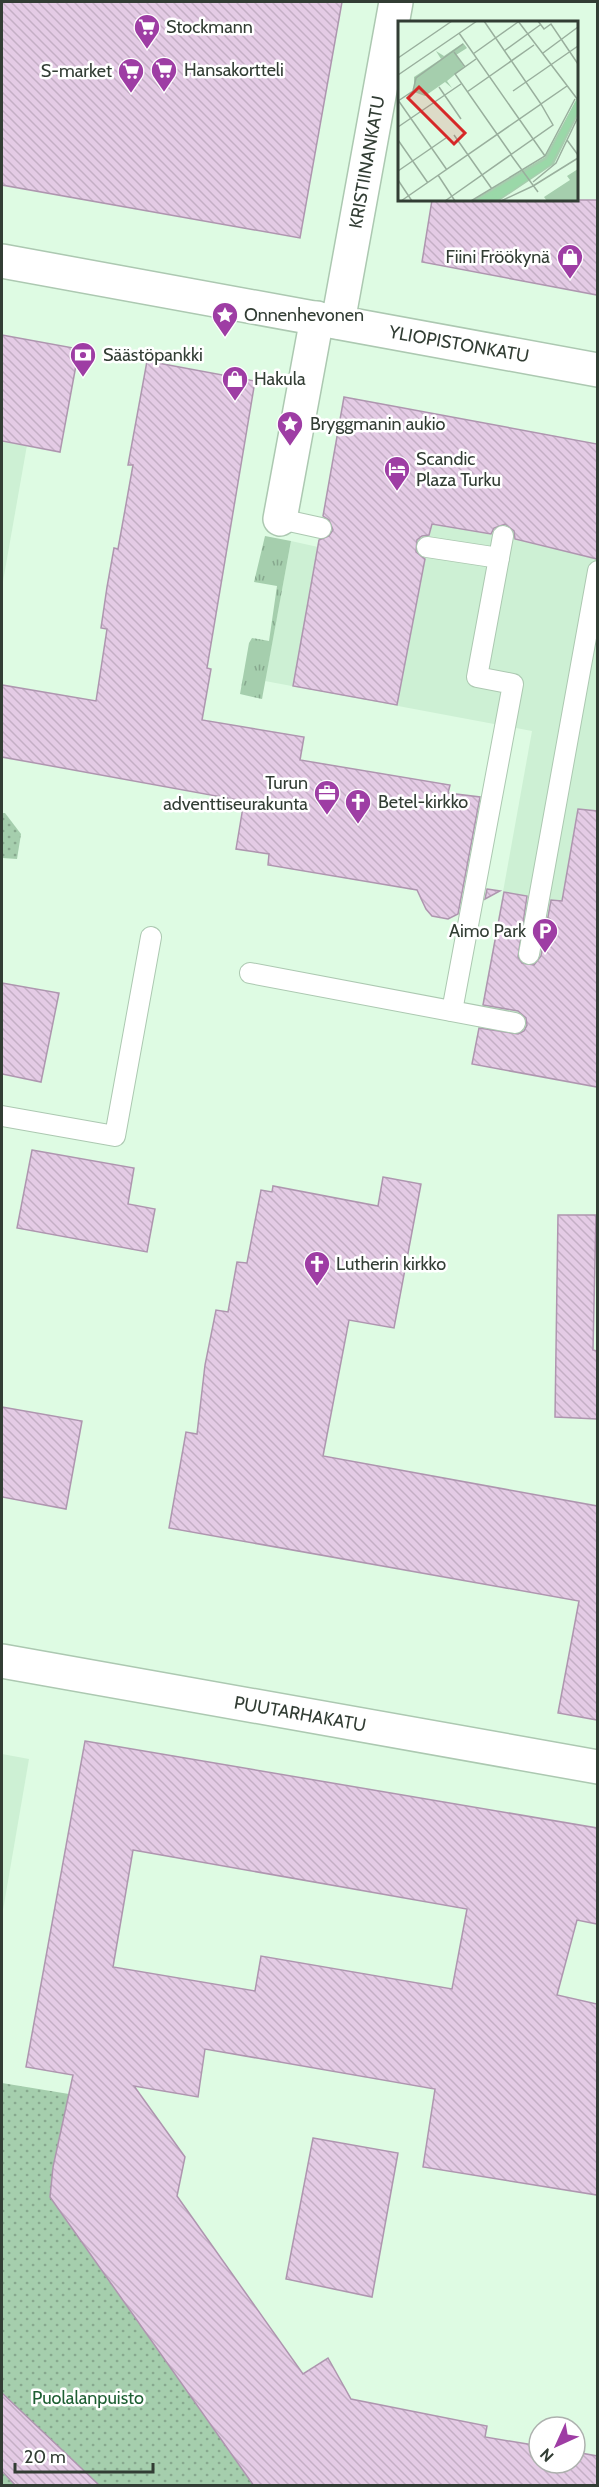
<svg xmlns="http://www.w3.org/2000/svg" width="599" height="2487" font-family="Cabin,sans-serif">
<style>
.built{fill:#cdf0d4}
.grass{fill:url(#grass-tufts)}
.park{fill:url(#park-dots)}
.building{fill:url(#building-back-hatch);stroke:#ae96af;stroke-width:1.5;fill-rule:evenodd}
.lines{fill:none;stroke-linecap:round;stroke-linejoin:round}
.lane-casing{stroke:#acc8b1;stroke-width:22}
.street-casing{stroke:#acc8b1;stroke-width:36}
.secondary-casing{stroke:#acc8b1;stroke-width:36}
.lane{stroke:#fff;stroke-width:20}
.street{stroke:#fff;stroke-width:33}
.secondary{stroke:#fff;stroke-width:33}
.labels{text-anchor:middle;stroke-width:5;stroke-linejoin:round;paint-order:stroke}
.poi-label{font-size:18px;fill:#323d34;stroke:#fff;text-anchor:start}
.street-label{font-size:18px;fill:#323d34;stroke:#fff}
.park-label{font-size:18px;fill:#1e5f33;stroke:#fff}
.inset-river{fill:none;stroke:#9ad8a8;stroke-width:3}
.inset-road{fill:none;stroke:#99af9d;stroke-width:1.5}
.view{fill:#d62828;fill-opacity:0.15;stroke:#d62828;stroke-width:3}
.inset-edge{fill:none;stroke:#323d34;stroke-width:3}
</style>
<defs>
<pattern id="grass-tufts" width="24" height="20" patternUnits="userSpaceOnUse" patternTransform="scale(1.5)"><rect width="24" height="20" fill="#a5cead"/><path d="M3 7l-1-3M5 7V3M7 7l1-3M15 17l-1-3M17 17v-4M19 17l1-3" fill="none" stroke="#87a88e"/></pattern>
<pattern id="park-dots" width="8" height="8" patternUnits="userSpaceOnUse" patternTransform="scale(1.5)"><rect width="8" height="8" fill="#a5cead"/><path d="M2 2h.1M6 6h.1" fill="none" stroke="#87a88e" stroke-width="1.8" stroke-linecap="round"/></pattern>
<pattern id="building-back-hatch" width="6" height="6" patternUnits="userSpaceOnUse" patternTransform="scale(1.5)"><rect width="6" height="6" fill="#e4cbe5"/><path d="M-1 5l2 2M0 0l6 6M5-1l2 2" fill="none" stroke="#c4afc5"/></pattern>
</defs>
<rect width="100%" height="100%" fill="#defbe3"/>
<g class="built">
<polygon points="2,335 45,343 2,587"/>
<polygon points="344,397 597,444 597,1087 472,1064 532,731 265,681 291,541 318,547"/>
<polygon points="2,1754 29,1759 2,1916"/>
</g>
<polygon class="grass" points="265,536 291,541 262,699 240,694 249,643 252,638 269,641 277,586 254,582"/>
<g class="park">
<polygon points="2,813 5,813 21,834 17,859 2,858"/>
<polygon points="2,2083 69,2094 254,2485 2,2486"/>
</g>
<g class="building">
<polygon points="2,2 342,2 300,238 2,185"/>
<polygon points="432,200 597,200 597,295 422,262"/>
<polygon points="2,335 79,349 60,452 2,441"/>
<polygon points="147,361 255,381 207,668 211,669 202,720 304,737 300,760 450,785 448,793 480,797 458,914 448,919 432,916 426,909 417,890 268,865 269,854 236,849 244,801 2,757 2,685 96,701 107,629 101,628 107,587 114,548 118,549 133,465 128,465"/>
<polygon points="344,397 597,444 597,559 515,539 514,531 505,524 494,528 491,534 432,524 429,535 422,536 417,540 416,552 425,559 397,705 293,686 319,540 329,536 333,530 329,520 323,516"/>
<polygon points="578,809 597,811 597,1087 472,1064 479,1028 518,1034 524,1031 527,1025 526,1018 518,1011 483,1005 504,892 527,896 518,957 522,963 534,965 541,956 551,900 562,901"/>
<polygon points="487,889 500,891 485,899"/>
<polygon points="2,983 59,993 41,1082 2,1074"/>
<polygon points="32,1150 134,1168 128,1204 155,1209 147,1252 17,1228"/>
<polygon points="383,1177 421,1184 394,1328 349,1320 323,1456 597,1506 597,1720 558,1713 579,1601 169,1528 186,1432 197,1434 205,1365 216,1310 228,1312 237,1262 247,1263 261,1190 272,1192 273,1186 378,1206"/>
<polygon points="558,1215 596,1215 593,1350 597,1351 597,1419 555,1417"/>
<polygon points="2,1407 82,1421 66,1509 2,1497"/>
<path d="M 85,1741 L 597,1828 L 597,1924 L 577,1920 L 557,1995 L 597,2004 L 597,2195 L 423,2167 L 435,2089 L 205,2049 L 198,2097 L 134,2086 L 185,2157 L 177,2196 L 303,2374 L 328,2358 L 351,2399 L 487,2426 L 485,2437 L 539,2446 L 539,2463 L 575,2463 L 575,2452 L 597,2456 L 597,2486 L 254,2486 L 50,2197 L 53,2167 L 73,2075 L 26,2067 ZM 133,1850 L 467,1909 L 452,1989 L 261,1956 L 255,1991 L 113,1967 Z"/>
<polygon points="313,2138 398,2153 372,2297 286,2279"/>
<polygon points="2,2393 100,2486 16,2486 2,2471"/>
</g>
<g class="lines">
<g class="lane-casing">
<g id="lane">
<polyline points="280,519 321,528"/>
<polyline points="427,547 499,558"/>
<polyline points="529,954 598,571"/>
<polyline points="250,973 515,1023"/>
<polyline points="452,1011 513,684 477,677 503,536"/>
<polyline points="2,1116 115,1136 151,937"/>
</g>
</g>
<g class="street-casing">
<g id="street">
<polyline points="2,261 598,370"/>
<polyline points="338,322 396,2"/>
<polyline points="280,519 317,318"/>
</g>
</g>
<g class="secondary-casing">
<polyline id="secondary" points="2,1661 598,1767"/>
</g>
<use href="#lane" class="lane"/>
<use href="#street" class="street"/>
<use href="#secondary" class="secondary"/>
</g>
<defs>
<g id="supermarket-pin" transform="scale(1.35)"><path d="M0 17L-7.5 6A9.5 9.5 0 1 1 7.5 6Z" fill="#9e3da4" stroke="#fff"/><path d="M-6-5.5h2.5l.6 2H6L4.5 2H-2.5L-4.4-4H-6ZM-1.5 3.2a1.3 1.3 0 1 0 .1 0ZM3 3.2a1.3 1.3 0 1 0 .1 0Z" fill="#fff"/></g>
<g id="shop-pin" transform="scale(1.35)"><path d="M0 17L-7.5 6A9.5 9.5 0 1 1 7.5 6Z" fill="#9e3da4" stroke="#fff"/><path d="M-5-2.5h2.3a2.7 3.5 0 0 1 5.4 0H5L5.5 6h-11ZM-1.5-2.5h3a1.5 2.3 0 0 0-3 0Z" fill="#fff"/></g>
<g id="sight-pin" transform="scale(1.35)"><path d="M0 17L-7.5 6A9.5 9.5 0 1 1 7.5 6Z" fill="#9e3da4" stroke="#fff"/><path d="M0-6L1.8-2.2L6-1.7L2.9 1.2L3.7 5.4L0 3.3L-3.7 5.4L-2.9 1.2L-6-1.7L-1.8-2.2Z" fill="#fff"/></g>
<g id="bank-pin" transform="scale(1.35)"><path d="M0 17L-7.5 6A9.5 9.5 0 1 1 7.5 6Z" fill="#9e3da4" stroke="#fff"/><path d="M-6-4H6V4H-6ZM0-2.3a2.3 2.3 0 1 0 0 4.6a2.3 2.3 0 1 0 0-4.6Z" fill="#fff"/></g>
<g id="hotel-pin" transform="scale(1.35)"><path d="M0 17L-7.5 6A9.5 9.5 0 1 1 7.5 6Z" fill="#9e3da4" stroke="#fff"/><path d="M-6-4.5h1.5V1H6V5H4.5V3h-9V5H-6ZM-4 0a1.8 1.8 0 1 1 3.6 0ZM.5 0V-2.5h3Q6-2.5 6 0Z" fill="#fff"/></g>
<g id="office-pin" transform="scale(1.35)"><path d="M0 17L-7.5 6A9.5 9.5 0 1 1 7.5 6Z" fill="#9e3da4" stroke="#fff"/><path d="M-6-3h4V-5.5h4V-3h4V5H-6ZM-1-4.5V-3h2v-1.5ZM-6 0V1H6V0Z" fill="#fff"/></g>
<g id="church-pin" transform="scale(1.35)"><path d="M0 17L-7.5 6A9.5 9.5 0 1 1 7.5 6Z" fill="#9e3da4" stroke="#fff"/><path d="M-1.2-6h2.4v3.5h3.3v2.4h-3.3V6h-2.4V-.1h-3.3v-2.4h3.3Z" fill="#fff"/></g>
<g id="parking-pin" transform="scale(1.35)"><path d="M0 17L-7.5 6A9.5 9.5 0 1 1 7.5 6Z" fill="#9e3da4" stroke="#fff"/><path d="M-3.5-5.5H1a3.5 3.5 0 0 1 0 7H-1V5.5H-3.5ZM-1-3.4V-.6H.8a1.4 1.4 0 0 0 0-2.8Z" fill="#fff"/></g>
</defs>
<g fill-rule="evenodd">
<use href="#supermarket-pin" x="147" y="27"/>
<use href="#supermarket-pin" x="164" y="70"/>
<use href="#supermarket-pin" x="131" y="71"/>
<use href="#shop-pin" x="570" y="257"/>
<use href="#sight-pin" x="225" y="315"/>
<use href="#bank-pin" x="83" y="355"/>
<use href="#shop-pin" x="235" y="379"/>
<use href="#sight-pin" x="290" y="424"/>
<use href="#hotel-pin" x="397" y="469"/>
<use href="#office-pin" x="327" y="793"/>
<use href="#church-pin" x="358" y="802"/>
<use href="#parking-pin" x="545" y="931"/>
<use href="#church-pin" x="317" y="1264"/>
</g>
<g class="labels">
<g class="poi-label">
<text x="166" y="33">Stockmann</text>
<text x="184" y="76">Hansakortteli</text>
<text x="112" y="77" text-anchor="end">S-market</text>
<text x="550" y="263" text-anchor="end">Fiini Fröökynä</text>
<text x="244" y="321">Onnenhevonen</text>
<text x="103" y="361">Säästöpankki</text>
<text x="254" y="385">Hakula</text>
<text x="310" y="430">Bryggmanin aukio</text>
<text x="416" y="465">Scandic<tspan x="416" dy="21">Plaza Turku</tspan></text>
<text x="308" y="789" text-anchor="end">Turun<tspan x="308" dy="21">adventtiseurakunta</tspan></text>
<text x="378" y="808">Betel-kirkko</text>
<text x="526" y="937" text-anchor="end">Aimo Park</text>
<text x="336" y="1270">Lutherin kirkko</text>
</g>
<g class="street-label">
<text transform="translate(367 162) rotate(-80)" y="6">KRISTIINANKATU</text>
<text transform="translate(459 344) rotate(10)" y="6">YLIOPISTONKATU</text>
<text transform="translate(300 1714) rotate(10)" y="6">PUUTARHAKATU</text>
</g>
<g class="park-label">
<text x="88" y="2404">Puolalanpuisto</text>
</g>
</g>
<g transform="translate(398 21)">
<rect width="180" height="180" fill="#defbe3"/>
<path d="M 65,22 L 69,27 L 58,34 L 66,46 L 49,60 L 54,67 L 47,61 L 27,75 L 16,71 L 16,56 L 43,38 L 38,30 L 46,35 ZM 177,81 L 180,94 L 156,143 L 101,180 L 74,180 L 147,136 ZM 180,148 L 180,180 L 149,180 L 146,176 L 172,159 L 169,155 Z" fill="#a5cead"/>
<path d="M 180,75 L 180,90 L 153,143 L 98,180 L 77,180 L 149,138 Z" fill="#9ad8a8"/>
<path class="inset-river" d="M 87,180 L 99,173 L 100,167"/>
<path class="inset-road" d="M 120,0 L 180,79M 140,0 L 146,8 L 153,3 L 180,43M 61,12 L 147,135M 106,30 L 142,4M 56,31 L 67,46M 145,32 L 180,6M 75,33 L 120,1M 0,37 L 54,0M 78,38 L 57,53 L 113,133M 0,54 L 79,0M 41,66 L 63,98M 115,70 L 180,25M 69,71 L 136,24M 0,79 L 49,149M 0,80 L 15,70 L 18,57 L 65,23M 0,106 L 63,63M 56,114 L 94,168M 0,119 L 30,162M 169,119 L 180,134M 113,134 L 140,171M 0,150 L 48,117M 40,154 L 57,180M 0,159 L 14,180M 135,161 L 158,142 L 180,96M 135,165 L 180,137M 3,180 L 143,83 L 86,0M 47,180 L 155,104 L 143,83 L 169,65M 73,180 L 147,135 L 177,78M 103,180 L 135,165"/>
<path class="view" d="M 21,66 L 67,112 L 56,123 L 10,77 Z"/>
<rect width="180" height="180" class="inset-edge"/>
</g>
<rect width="599" height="2487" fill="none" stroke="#323d34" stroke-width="6"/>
<g transform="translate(557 2445) rotate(225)"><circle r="28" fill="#ffffff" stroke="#adb1ae" stroke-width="1.5"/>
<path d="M0-4.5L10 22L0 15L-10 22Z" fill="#9e3da4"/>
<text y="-9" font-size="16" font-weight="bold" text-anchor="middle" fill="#323d34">N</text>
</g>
<path d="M15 2463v9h138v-9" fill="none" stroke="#323d34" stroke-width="3"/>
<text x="24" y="2463" font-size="18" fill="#323d34" stroke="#ffffff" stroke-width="4.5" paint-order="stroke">20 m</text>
</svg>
